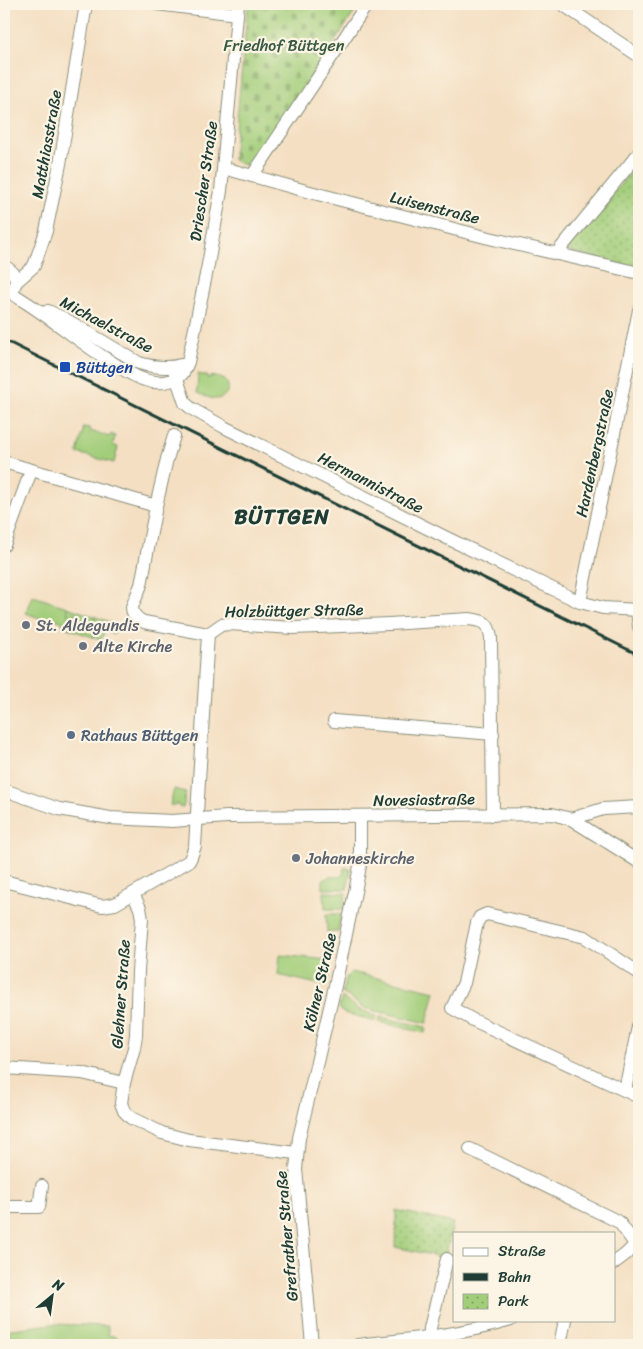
<svg xmlns="http://www.w3.org/2000/svg" width="643" height="1349" font-family="Sriracha,sans-serif">
<style>
.green{fill:#a2cd79;stroke:#608556}
.cemetery{fill:url(#cemetery-stones);stroke:#608556}
.park{fill:url(#park-dots);stroke:#608556}
.lines{fill:none;stroke-linecap:round;stroke-linejoin:round}
.minor-casing{stroke:#8a8e7b;stroke-width:14}
.minor{stroke:#fff;stroke-width:12}
.rail{stroke:#1f3d34;stroke-width:3}
.transit-dot{fill:#1a4fb4;stroke:#fcf5e5;stroke-width:2}
.worship-dot{fill:#6b7280;stroke:#fcf5e5;stroke-width:2}
.service-dot{fill:#5c6f8a;stroke:#fcf5e5;stroke-width:2}
.labels{text-anchor:middle;stroke-width:4.5;stroke-linejoin:round;paint-order:stroke}
.park-label{font-size:16px;fill:#395a42;stroke:#fcf5e5}
.street-label{font-size:16px;fill:#1f3d34;stroke:#fcf5e5}
.transit-label{font-size:16px;fill:#164399;stroke:#fcf5e5;text-anchor:start}
.worship-label{font-size:16px;fill:#5b616d;stroke:#fcf5e5;text-anchor:start}
.service-label{font-size:16px;fill:#4e5e75;stroke:#fcf5e5;text-anchor:start}
.district-label{font-size:21px;font-weight:bold;letter-spacing:1px;fill:#1f3d34;stroke:#fcf5e5}
</style>
<defs>
<pattern id="cemetery-stones" width="16" height="16" patternUnits="userSpaceOnUse" patternTransform="scale(1.25)"><rect width="16" height="16" fill="#a2cd79"/><path d="M2 7V4a2 2 0 0 1 4 0v3zM10 15v-3a2 2 0 0 1 4 0v3z" fill="#83a864"/></pattern>
<pattern id="park-dots" width="8" height="8" patternUnits="userSpaceOnUse" patternTransform="scale(1.25)"><rect width="8" height="8" fill="#a2cd79"/><path d="M2 2h.1M6 6h.1" fill="none" stroke="#83a864" stroke-width="1.8" stroke-linecap="round"/></pattern>
</defs>
<rect width="100%" height="100%" fill="#fcf5e5"/>
<filter id="ink" filterUnits="userSpaceOnUse"><feTurbulence type="fractalNoise" baseFrequency=".02" numOctaves="2"/><feDisplacementMap in="SourceGraphic" scale="10" xChannelSelector="R" yChannelSelector="G"/><feConvolveMatrix kernelMatrix="1 2 1 2 8 2 1 2 1" color-interpolation-filters="sRGB"/></filter>
<filter id="wash" filterUnits="userSpaceOnUse"><feTurbulence type="fractalNoise" baseFrequency=".0096" numOctaves="4" result="noise"/><feDisplacementMap in="SourceGraphic" scale="20" xChannelSelector="R" yChannelSelector="G"/><feGaussianBlur stdDeviation="1.12" result="paint"/><feColorMatrix in="noise" values="0 0 0 0 0 0 0 0 0 0 0 0 0 0 0 0 0 1.4 0 .05"/><feComposite in="paint" operator="in"/></filter>
<g filter="url(#wash)">
<rect width="100%" height="100%" fill="#f4dfc2"/>
<g class="green">
<path d="M 198,374 L 207,376 L 207,378 L 210,378 L 210,376 C 214,377 219,377 223,379 C 233,384 227,399 216,399 C 210,399 203,395 197,393 Z"/>
<polygon points="84,427 90,428 90,431 110,437 111,434 115,436 113,445 118,447 114,463 77,453"/>
<polygon points="33,596 67,607 70,629 62,626 63,622 52,618 50,622 26,613"/>
<polygon points="174,789 186,792 184,801 185,802 183,807 179,807 178,805 175,804 175,806 170,805"/>
<path d="M 344,868 L 347,868 L 351,870 L 347,889 L 323,889 L 323,880 L 330,876 C 336,878 341,878 344,872 L 343,871 Z"/>
<polygon points="324,892 346,893 343,909 325,909"/>
<polygon points="326,914 341,914 338,932 327,932"/>
<polygon points="280,955 329,960 330,972 326,986 278,975"/>
<path d="M 351,972 L 435,991 L 427,1023 L 364,1008 C 356,1004 351,997 342,993 L 347,976 Z"/>
<polygon points="342,997 358,1009 377,1016 376,1021 343,1013 339,1007"/>
<polygon points="380,1017 426,1027 425,1033 379,1022"/>
<polygon points="52,1324 108,1326 108,1335 113,1336 135,1345 76,1345 9,1336 4,1341 4,1330"/>
</g>
<g class="cemetery">
<polygon points="248,4 360,4 252,165 247,166 233,160"/>
<polygon points="67,607 113,623 116,628 114,634 105,631 101,640 70,629"/>
</g>
<g class="park">
<polygon points="639,162 639,266 637,268 571,252 569,247"/>
<polygon points="396,1210 453,1223 445,1258 395,1247"/>
</g>
</g>
<g filter="url(#ink)">
<g class="lines">
<g class="minor-casing">
<g id="minor">
<polyline points="157,4 237,14"/>
<polyline points="562,4 639,56"/>
<polyline points="224,168 306,191 485,237 639,273"/>
<polyline points="252,176 367,4"/>
<polyline points="556,254 639,153"/>
<path d="M 4,266 C 13,271 19,277 14,287"/>
<polyline points="17,281 34,266 46,231 60,164 86,4"/>
<path d="M 4,289 C 41,309 72,337 108,360 C 120,367 132,376 145,380 C 156,384 172,383 181,375 C 185,372 186,366 188,362 L 208,265 L 221,191 L 238,4"/>
<path d="M 48,311 L 65,319 L 139,363 C 153,367 167,369 181,365"/>
<polyline points="173,367 185,403 192,409 224,427 449,539 580,602 603,608 639,610"/>
<path d="M 174,436 L 167,459 L 156,506 L 141,585 L 132,607 C 132,615 137,619 144,622 L 208,634"/>
<polyline points="4,462 156,506"/>
<polyline points="4,545 31,471"/>
<polyline points="580,602 639,310"/>
<polyline points="637,610 639,627"/>
<path d="M 208,634 L 221,625 L 228,624 L 294,628 L 389,624 L 469,619 C 484,621 489,622 491,638 L 493,815"/>
<polyline points="334,721 493,734"/>
<polyline points="4,790 59,809 110,818 172,821 227,817 552,814 571,819 639,862"/>
<polyline points="571,819 603,809 639,807"/>
<polyline points="4,881 102,906 115,904 189,861 191,857 195,846 208,634"/>
<polyline points="639,973 585,937 487,914 480,917 477,923 464,983 452,1008 473,1020 639,1097"/>
<polyline points="4,1068 82,1073 124,1083 134,1048 136,1035 138,971 142,919 140,908 133,894"/>
<polyline points="124,1083 121,1103 124,1111 131,1118 162,1133 189,1140 296,1153"/>
<polyline points="625,1090 639,1022"/>
<polyline points="470,1149 619,1222 635,1244"/>
<polyline points="4,1207 39,1207 42,1186"/>
<polyline points="614,1263 626,1254 639,1241"/>
<polyline points="429,1343 430,1328 447,1259"/>
<polyline points="312,1345 296,1169 299,1138 335,986 355,892 360,866 360,816"/>
<path d="M 358,1345 C 409,1339 461,1335 511,1320"/>
<polyline points="560,1345 565,1320"/>
</g>
</g>
<use href="#minor" class="minor"/>
<polyline class="rail" points="4,340 639,655"/>
</g>
</g>
<rect class="transit-dot" x="59" y="361" width="12" height="12" rx="2.5"/>
<g class="worship-dot">
<circle cx="26" cy="625" r="5"/>
<circle cx="83" cy="646" r="5"/>
<circle cx="296" cy="858" r="5"/>
</g>
<circle class="service-dot" cx="71" cy="735" r="5"/>
<g class="labels">
<g class="park-label">
<text x="284" y="51">Friedhof Büttgen</text>
</g>
<g class="street-label">
<text transform="translate(46 144) rotate(-80)" y="6">Matthiasstraße</text>
<text transform="translate(203 181) rotate(-82)" y="6">Driescher Straße</text>
<text transform="translate(435 207) rotate(14)" y="6">Luisenstraße</text>
<text transform="translate(107 324) rotate(28)" y="6">Michaelstraße</text>
<text transform="translate(594 453) rotate(-78)" y="6">Hardenbergstraße</text>
<text transform="translate(371 482) rotate(27)" y="6">Hermannistraße</text>
<text transform="translate(294 610) rotate(-1)" y="6">Holzbüttger Straße</text>
<text transform="translate(424 799) rotate(-1)" y="6">Novesiastraße</text>
<text transform="translate(319 982) rotate(-77)" y="6">Kölner Straße</text>
<text transform="translate(120 994) rotate(-86)" y="6">Glehner Straße</text>
<text transform="translate(286 1236) rotate(-95)" y="6">Grefrather Straße</text>
</g>
<g class="transit-label">
<text x="76" y="373">Büttgen</text>
</g>
<g class="worship-label">
<text x="36" y="631">St. Aldegundis</text>
<text x="93" y="652">Alte Kirche</text>
<text x="306" y="864">Johanneskirche</text>
</g>
<g class="service-label">
<text x="81" y="741">Rathaus Büttgen</text>
</g>
<g class="district-label">
<text x="282" y="524">BÜTTGEN</text>
</g>
</g>
<rect width="643" height="1349" fill="none" stroke="#fcf5e5" stroke-width="20"/>
<rect x="453" y="1232" width="162" height="90" fill="#fcf5e5" stroke="#a4ab9e"/>
<rect x="463" y="1248" width="25" height="8" fill="#ffffff" stroke="#a4ab9e"/>
<text x="498" y="1256" font-size="15" fill="#1f3d34">Straße</text>
<rect x="463" y="1273" width="25" height="8" fill="#1f3d34" stroke="#a4ab9e"/>
<text x="498" y="1282" font-size="15" fill="#1f3d34">Bahn</text>
<rect x="463" y="1294" width="25" height="15" fill="url(#park-dots)" stroke="#a4ab9e"/>
<text x="498" y="1306" font-size="15" fill="#1f3d34">Park</text>
<g transform="translate(52 1296) rotate(29)" stroke="#fcf5e5" stroke-width="4" paint-order="stroke">
<path d="M0-4L9 19L0 12L-9 19Z" fill="#1f3d34"/>
<text y="-8" font-size="14" font-weight="bold" text-anchor="middle" fill="#1f3d34">N</text>
</g>
</svg>
